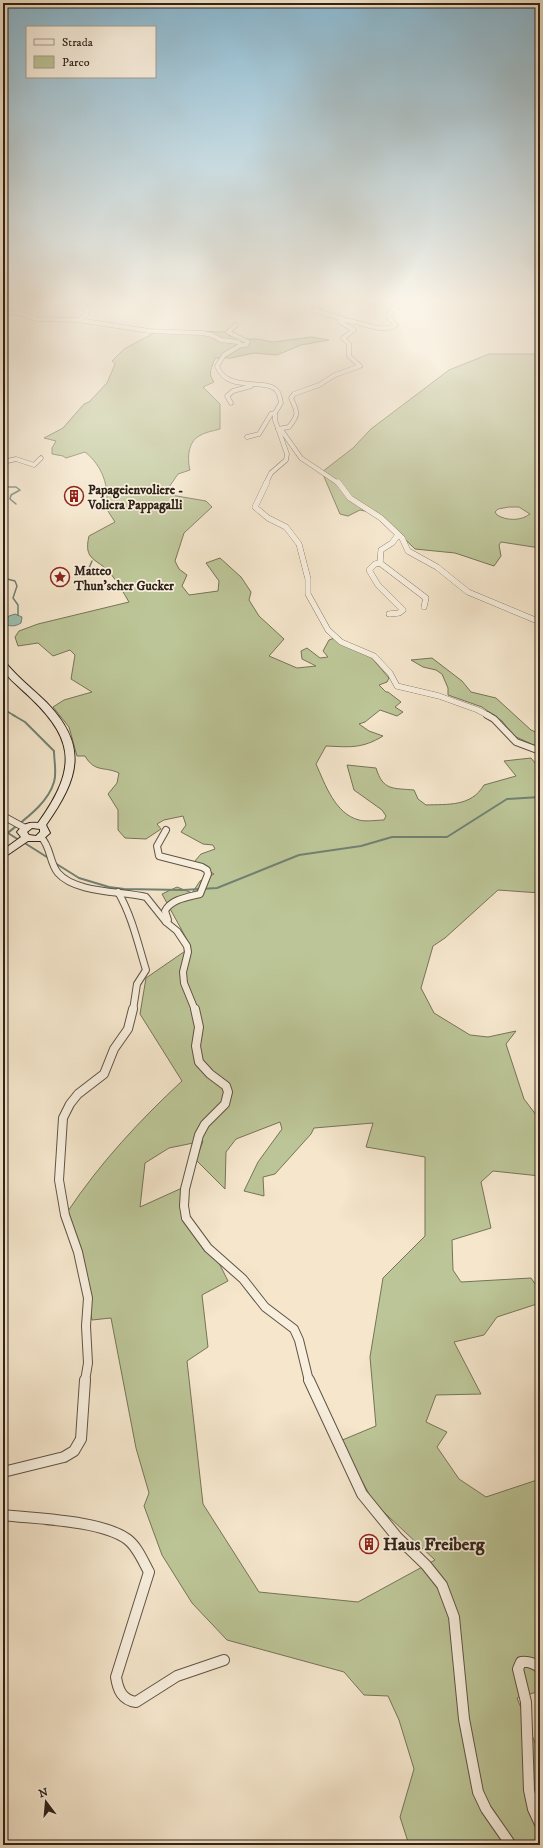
<svg xmlns="http://www.w3.org/2000/svg" width="543" height="1848" font-family="'IM FELL DW Pica',serif">
<style>
.green{fill:#bcc597;stroke:#767458;fill-rule:evenodd}
.water{fill:#9dc0b0;stroke:#718173}
.lines{fill:none;stroke-linecap:round;stroke-linejoin:round}
.stream-far1{stroke:#718173;stroke-width:1.5}
.stream{stroke:#718173;stroke-width:2}
.street-far4-casing{stroke:#605345;stroke-width:5}
.street-far3-casing{stroke:#605345;stroke-width:6}
.street-far2-casing{stroke:#605345;stroke-width:8}
.street-far1-casing{stroke:#605345;stroke-width:10}
.street-casing{stroke:#605345;stroke-width:12}
.secondary-casing{stroke:#2f2218;stroke-width:2}
.street-far4{stroke:#f8efde;stroke-width:4}
.street-far3{stroke:#f8efde;stroke-width:5.5}
.street-far2{stroke:#f8efde;stroke-width:6}
.street-far1{stroke:#f8efde;stroke-width:8}
.street{stroke:#f8efde;stroke-width:10}
.secondary{fill:#f8efde;fill-rule:evenodd}
.labels{text-anchor:middle;stroke-width:3.5;stroke-linejoin:round;paint-order:stroke}
.far-poi-label{font-size:13px;font-weight:bold;fill:#2f2218;stroke:#f8efde;text-anchor:start}
.near-poi-label{font-size:18px;font-weight:bold;fill:#2f2218;stroke:#f8efde;text-anchor:start}
</style>
<rect width="100%" height="100%" fill="#f5e6cc"/>
<filter id="stains"><feTurbulence type="fractalNoise" baseFrequency=".005" numOctaves="4"/><feColorMatrix values="0 0 0 0 .2 0 0 0 0 .09 0 0 0 0 .02 0 0 0 .5 -.17"/></filter>
<radialGradient id="worn" r=".72"><stop offset=".6" stop-color="#630" stop-opacity="0"/><stop offset="1" stop-color="#630" stop-opacity=".3"/></radialGradient>
<g class="green">
<path d="M 155,330 L 226,332 L 230,336 L 242,339 L 257,339 L 273,342 L 311,337 L 329,340 L 301,345 L 277,355 L 254,353 L 231,358 L 215,358 C 212,368 207,373 214,382 L 203,387 L 220,404 L 220,429 C 213,431 205,432 199,436 C 188,442 187,459 190,470 L 178,474 L 167,490 L 171,495 L 206,501 L 212,507 L 184,533 L 175,561 L 179,569 L 187,575 L 182,586 L 189,595 L 218,591 L 219,581 L 206,563 L 220,558 L 241,577 L 251,592 L 249,600 L 259,616 L 284,639 L 269,656 L 297,668 L 316,666 L 302,659 L 301,651 L 307,648 L 320,658 L 328,657 L 323,651 L 329,640 L 337,637 L 350,645 L 365,650 L 389,678 L 387,682 L 379,685 L 386,692 L 388,692 L 401,702 L 395,707 L 403,712 L 397,716 L 380,710 L 365,722 L 359,724 L 369,731 L 383,736 C 362,749 349,747 326,746 L 316,764 C 325,784 335,814 359,820 C 366,822 377,820 384,820 L 386,816 L 382,810 L 354,790 L 347,765 L 376,768 C 383,791 393,788 414,790 L 418,799 L 426,805 C 448,804 471,807 484,785 L 516,776 L 504,761 L 531,758 L 540,769 L 540,893 L 498,890 L 445,938 L 433,946 L 421,988 L 434,1013 L 470,1035 L 488,1037 L 516,1031 L 506,1044 L 524,1099 L 540,1120 L 540,1176 L 493,1171 L 481,1182 L 491,1228 L 452,1240 L 453,1270 L 461,1282 L 531,1278 L 540,1291 L 540,1303 L 497,1317 L 484,1335 L 454,1342 L 481,1394 L 436,1395 L 426,1422 L 447,1432 L 437,1447 L 459,1479 L 486,1497 L 540,1479 L 540,1691 L 517,1698 L 540,1755 L 540,1845 L 409,1845 L 400,1817 L 414,1769 L 399,1720 L 388,1696 L 364,1695 L 344,1672 L 227,1640 L 192,1603 L 162,1555 L 144,1506 L 149,1493 L 136,1448 L 111,1318 L 92,1320 L 68,1211 C 100,1163 140,1120 182,1081 L 140,1014 L 146,978 L 191,947 L 162,894 L 177,887 L 192,893 L 200,881 L 214,874 L 194,862 L 201,854 L 215,849 L 213,845 L 203,844 L 181,832 L 186,825 L 183,816 L 164,820 L 157,824 L 161,829 L 146,839 L 125,838 L 118,830 L 118,810 L 108,794 L 117,783 L 119,773 C 104,766 95,773 85,756 L 77,756 L 69,727 L 53,707 L 64,700 L 92,692 L 71,679 L 75,655 L 70,650 L 53,656 L 38,643 L 18,646 L 15,637 L 19,631 L 38,624 L 129,602 C 123,592 117,581 110,573 C 97,558 83,561 89,536 L 115,522 L 106,508 C 110,487 102,465 85,452 L 66,458 L 63,456 L 52,454 L 52,448 L 56,441 L 44,438 L 63,428 L 84,404 L 89,402 L 107,383 L 115,364 L 112,361 L 124,349 L 154,333 ZM 280,1122 L 282,1129 L 258,1162 L 244,1191 L 264,1196 L 263,1177 L 275,1174 L 311,1134 L 314,1128 L 373,1123 L 366,1147 L 425,1157 L 425,1236 L 383,1278 L 370,1357 L 376,1426 L 340,1441 L 374,1503 L 435,1560 L 358,1602 L 259,1592 L 203,1504 L 187,1361 L 208,1347 L 202,1295 L 228,1281 L 214,1253 L 183,1214 L 182,1188 L 140,1207 L 145,1163 L 169,1148 L 203,1141 L 196,1160 L 225,1189 L 226,1152 L 236,1139 Z"/>
<path d="M 489,354 L 540,354 L 540,548 L 501,542 L 499,545 L 501,556 L 494,566 L 455,553 L 415,549 L 379,514 L 360,510 L 348,516 L 340,514 L 322,472 L 353,448 L 371,429 L 449,370 ZM 509,507 L 519,507 L 530,514 C 521,521 507,521 497,515 L 495,512 L 498,509 Z"/>
<polygon points="432,658 462,681 471,692 496,698 531,730 540,734 540,748 514,736 502,721 482,707 448,695 448,688 442,674 436,670 423,667 411,660"/>
</g>
<path class="water" d="M 15,614 L 22,617 L 21,623 C 15,627 8,627 4,622 L 9,616 Z"/>
<g class="lines">
<g class="stream-far1">
<polyline points="3,487 16,487 20,490 11,495 10,499 16,504"/>
<polyline points="92,561 89,568 94,571"/>
<polyline points="3,578 15,581 17,586 13,598 18,605 18,615"/>
<polyline points="3,709 15,716"/>
</g>
<g class="stream">
<polyline points="8,833 19,840"/>
<path d="M 3,837 C 20,822 47,806 54,782 C 57,773 54,761 54,751 L 25,722 L 13,715"/>
<polyline points="23,842 50,859"/>
<polyline points="55,863 79,878 109,887 124,889 183,890 217,888 299,855 361,846 392,837 447,837 507,799 540,797"/>
</g>
<g class="street-far4-casing">
<g id="street-far4">
<polyline points="73,298 85,307 87,311 86,315 78,320"/>
<polyline points="100,298 136,298"/>
<polyline points="314,298 318,304 314,310 343,319"/>
<polyline points="476,298 479,303"/>
<polyline points="540,306 534,312 540,315"/>
<path d="M 3,312 L 18,313 L 36,319 L 78,320 L 149,331 L 202,333 L 212,335 L 221,340 L 238,342 L 241,345 L 224,355 L 217,366 C 227,394 267,377 277,391 C 280,394 280,399 281,403 L 275,413 L 271,414 L 259,434 L 247,437"/>
<polyline points="236,325 228,332 248,342 246,345 241,345"/>
<polyline points="231,403 227,396 233,391 251,386"/>
<path d="M 278,429 L 289,427 C 299,414 298,413 291,398 L 294,394 L 319,385 L 335,375 L 360,366 L 349,356 L 349,344 L 343,338 L 354,330 L 340,322 L 340,320 C 358,319 380,335 396,325 L 389,318 L 391,310 L 418,298"/>
<polyline points="282,431 301,458 338,483"/>
<polyline points="3,462 16,459 34,465 41,458"/>
<polyline points="266,483 271,473 286,460 287,454 275,420 275,413"/>
</g>
</g>
<g class="street-far3-casing">
<g id="street-far3">
<polyline points="267,482 255,507 268,518 286,527 299,544 308,579 308,594 328,630 341,642 374,656 390,673 397,686 439,696 478,710 489,716"/>
<polyline points="338,482 350,498 381,518 402,538 408,551 437,567 468,592 540,622"/>
<polyline points="398,535 392,543 381,550 380,563 426,598 424,607"/>
<polyline points="380,563 375,564 369,570 378,585 403,610 399,613 389,614"/>
</g>
</g>
<g class="street-far2-casing">
<g id="street-far2">
<polyline points="487,715 494,719 516,742 540,751"/>
<polyline points="3,816 25,828"/>
<path d="M 166,830 L 157,846 L 159,856 L 202,867 L 207,870 L 208,874 L 200,894 C 188,897 171,899 165,911 L 168,920 L 166,922"/>
<path d="M 41,837 C 51,847 49,862 58,873 C 75,893 121,891 146,897 L 166,922 L 177,931 L 187,946 L 188,952 L 183,972 L 184,983 L 195,1010"/>
<path d="M 118,892 C 132,916 138,944 146,970 L 137,984 L 133,1010"/>
</g>
</g>
<g class="street-far1-casing">
<g id="street-far1">
<polyline points="195,1009 199,1027 196,1046 199,1062 210,1074 226,1086 228,1092 225,1104 205,1124 199,1135 185,1189 184,1206 186,1218 208,1248 243,1279 265,1307 294,1329 299,1340 309,1381"/>
<polyline points="85,1381 88,1363 86,1326 88,1298 78,1252 65,1215 59,1180 63,1118 70,1104 78,1094 104,1074 114,1049 128,1029 133,1009"/>
</g>
</g>
<g class="street-casing">
<g id="street">
<polyline points="309,1380 362,1494 397,1537 426,1565 442,1585 454,1617 464,1719 478,1792 486,1809 511,1845"/>
<polyline points="3,1472 64,1457 74,1451 81,1439 85,1380"/>
<path d="M 3,1515 C 36,1519 100,1520 127,1539 C 137,1546 143,1561 149,1572 L 116,1677 C 118,1690 122,1700 136,1702 L 177,1676 L 224,1660"/>
<path d="M 540,1668 C 534,1663 529,1661 521,1662 L 518,1669 L 526,1702 L 529,1790 L 533,1809 L 540,1824"/>
</g>
</g>
<g class="secondary-casing">
<path id="secondary" d="M 3,663 L 6,663 C 18,678 33,689 46,702 C 89,746 79,778 46,825 L 50,833 L 41,841 L 28,841 L 3,858 L 3,850 L 21,837 L 17,832 C 23,824 28,822 38,823 C 80,765 74,736 21,689 C 13,681 3,675 3,663 ZM 32,828 L 40,829 L 40,832 L 36,836 L 29,835 L 27,832 Z"/>
</g>
<use href="#street-far4" class="street-far4"/>
<use href="#street-far3" class="street-far3"/>
<use href="#street-far2" class="street-far2"/>
<use href="#street-far1" class="street-far1"/>
<use href="#street" class="street"/>
<use href="#secondary" class="secondary"/>
</g>
<linearGradient id="sky" x2="0" y2="1"><stop stop-color="#8ab9d2"/><stop offset="0.54" stop-color="#faf4e8"/><stop offset="1" stop-color="#faf4e8" stop-opacity="0"/></linearGradient>
<rect width="543" height="556" fill="url(#sky)"/>
<defs>
<g id="building-ring" transform="scale(1)"><circle r="9.5" fill="#f8efde" stroke="#8f2418" stroke-width="1.5"/><path d="M-4-6H4V6H1V3H-1V6H-4ZM-2.5-4.3h1.7v1.8h-1.7ZM.8-4.3h1.7v1.8H.8ZM-2.5-1h1.7V.8h-1.7ZM.8-1h1.7V.8H.8Z" fill="#8f2418"/></g>
<g id="sight-ring" transform="scale(1)"><circle r="9.5" fill="#f8efde" stroke="#8f2418" stroke-width="1.5"/><path d="M0-6L1.8-2.2L6-1.7L2.9 1.2L3.7 5.4L0 3.3L-3.7 5.4L-2.9 1.2L-6-1.7L-1.8-2.2Z" fill="#8f2418"/></g>
</defs>
<g fill-rule="evenodd">
<use href="#building-ring" x="74" y="496"/>
<use href="#sight-ring" x="60" y="577"/>
<use href="#building-ring" x="369" y="1544"/>
</g>
<g class="labels">
<g class="far-poi-label">
<text x="88" y="494">Papageienvoliere -<tspan x="88" dy="15">Voliera Pappagalli</tspan></text>
<text x="74" y="575">Matteo<tspan x="74" dy="15">Thun'scher Gucker</tspan></text>
</g>
<g class="near-poi-label">
<text x="383" y="1550">Haus Freiberg</text>
</g>
</g>
<rect width="543" height="1848" fill="none" stroke="#f5e6cc" stroke-width="16"/>
<rect x="4" y="4" width="535" height="1840" fill="none" stroke="#2f2218" stroke-width="2"/>
<rect x="8" y="8" width="527" height="1832" fill="none" stroke="#2f2218"/>
<rect x="26" y="26" width="130" height="52" fill="#f8efde" stroke="#a89d8f"/>
<rect x="34" y="39" width="20" height="6" fill="#f8efde" stroke="#a89d8f"/>
<text x="62" y="46" font-size="12" fill="#2f2218">Strada</text>
<rect x="34" y="56" width="20" height="12" fill="#bcc597" stroke="#a89d8f"/>
<text x="62" y="66" font-size="12" fill="#2f2218">Parco</text>
<g transform="translate(46 1802) rotate(344)" stroke="#f8efde" stroke-width="3" paint-order="stroke">
<path d="M0-3L7 15L0 10L-7 15Z" fill="#2f2218"/>
<text y="-6" font-size="11" font-weight="bold" text-anchor="middle" fill="#2f2218">N</text>
</g>
<rect width="100%" height="100%" filter="url(#stains)"/>
<rect width="100%" height="100%" fill="url(#worn)"/>
</svg>
